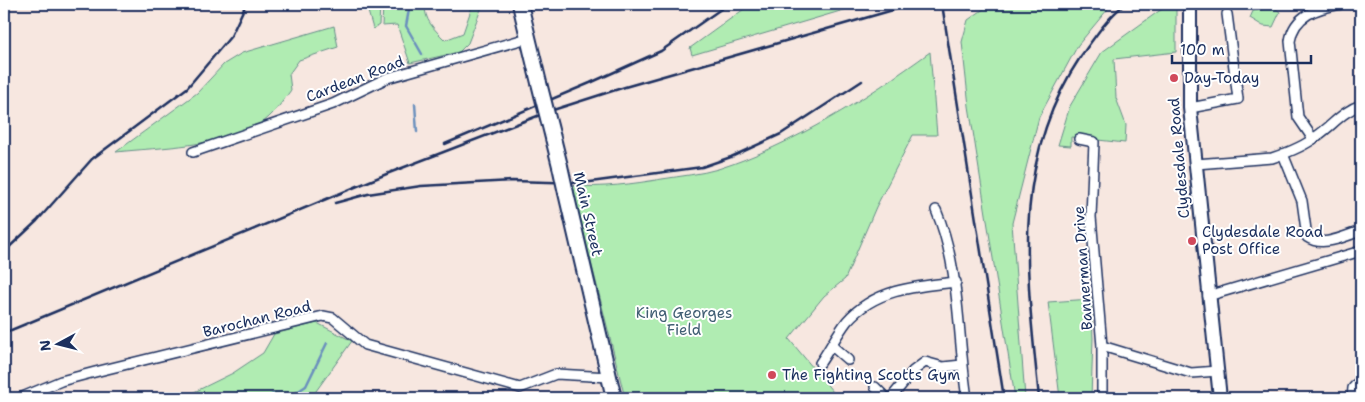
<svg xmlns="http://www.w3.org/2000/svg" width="1365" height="402" font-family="'Shantell Sans',sans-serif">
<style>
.green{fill:#b0ecb2;stroke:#668e88}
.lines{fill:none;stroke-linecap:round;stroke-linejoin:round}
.stream{stroke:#6b90bd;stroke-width:2.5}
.minor-casing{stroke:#1b2f5e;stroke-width:12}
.secondary-casing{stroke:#1b2f5e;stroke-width:16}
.primary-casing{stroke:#1b2f5e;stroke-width:18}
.minor{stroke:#fff;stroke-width:9}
.secondary{stroke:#fff;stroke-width:12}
.primary{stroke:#fff;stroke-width:14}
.rail{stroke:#1b2f5e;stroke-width:2.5}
.primary-bridge-casing{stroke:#1b2f5e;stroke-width:18;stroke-linecap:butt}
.primary-bridge{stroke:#fff;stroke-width:14}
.poi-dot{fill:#d1495b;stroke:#fff;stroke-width:2}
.labels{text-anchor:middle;stroke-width:4;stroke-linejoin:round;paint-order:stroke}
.poi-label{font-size:15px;fill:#1b2f5e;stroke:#fff;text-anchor:start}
.street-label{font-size:15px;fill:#1b2f5e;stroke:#fff}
.park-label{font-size:15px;fill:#405e73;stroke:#fff}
</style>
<rect width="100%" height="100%" fill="#f7e7e0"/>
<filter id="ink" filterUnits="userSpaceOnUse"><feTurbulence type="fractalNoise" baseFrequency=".02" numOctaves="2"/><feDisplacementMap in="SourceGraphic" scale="10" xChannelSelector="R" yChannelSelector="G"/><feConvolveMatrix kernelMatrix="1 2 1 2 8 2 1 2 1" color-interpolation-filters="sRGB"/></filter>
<g filter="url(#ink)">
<g class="green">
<polygon points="366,4 380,4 379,25 373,29"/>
<path d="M 383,4 L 425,4 C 424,20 434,29 445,40 L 463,33 L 473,4 L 483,4 L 468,43 L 459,52 L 410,63 L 397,25 L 382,26 Z"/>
<polygon points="751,4 864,4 692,55 690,48"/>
<polygon points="991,4 1112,4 1078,45 1039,117 1012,223 1025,398 1015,398 969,106 962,42 968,20"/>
<polygon points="1172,4 1176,4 1176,52 1114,59 1116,98 1126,125 1125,143 1071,137 1071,146 1058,145 1070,106 1102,52 1159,11"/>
<polygon points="1246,4 1264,4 1260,10 1272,6 1280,12 1273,27 1263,26 1250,18 1253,11 1258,10 1250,8"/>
<path d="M 334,26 L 338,47 L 299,60 L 289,74 L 291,90 C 282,102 273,116 260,124 C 218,147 163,147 116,152 L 197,93 L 224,64 L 242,53 Z"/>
<path d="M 930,52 L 937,135 L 913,135 L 876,207 L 845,279 L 824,296 L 789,339 L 838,398 L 625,398 L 572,186 C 602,188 633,184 662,179 C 681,176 701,174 718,169 C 793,145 867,98 930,52 Z"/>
<polygon points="1091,299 1093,338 1091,398 1060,398 1048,302"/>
<polygon points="317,323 352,341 311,398 182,398 233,373 263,353 274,334"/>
</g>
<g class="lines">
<g class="stream">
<polyline points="410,4 406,26 422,54"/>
<polyline points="415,104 417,132"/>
<polyline points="266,398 273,394 275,398"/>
<polyline points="288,398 306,386 327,343"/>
</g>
<g class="minor-casing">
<g id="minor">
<polyline points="1190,108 1238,99 1227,14"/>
<polyline points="1079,139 1094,142 1091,217 1102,346 1102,398"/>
<path d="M 1313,139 L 1298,117 L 1290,41 C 1294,15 1317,8 1341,4"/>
<polyline points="193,152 333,104 387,78 528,38"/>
<path d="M 1283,154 L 1302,201 L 1307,237 C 1323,248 1344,236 1361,231"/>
<path d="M 1196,164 L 1272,158 C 1287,153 1305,146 1317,136 C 1333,125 1343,111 1361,105"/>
<path d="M 936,210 C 961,270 957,335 967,398"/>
<polyline points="1208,296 1361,251"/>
<polyline points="832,346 848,360"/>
<polyline points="1102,346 1191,373 1218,371"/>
<path d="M 820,363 C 829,350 837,334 847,321 C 875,289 916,286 956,282"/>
<polyline points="875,387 886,398"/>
<polyline points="20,398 61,381 95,372 323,316 333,318 365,345 520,388 556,374 609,377"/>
<polyline points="891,398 913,371 925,362 943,367 962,365"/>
<polyline points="1352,398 1353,388 1361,379"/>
</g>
</g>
<g class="secondary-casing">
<polyline id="secondary" points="1190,4 1190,108 1220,398"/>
</g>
<g class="primary-casing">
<g id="primary">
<polyline points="520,4 539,83"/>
<polyline points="553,138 560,166"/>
<polyline points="566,193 614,398"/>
</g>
</g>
<use href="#minor" class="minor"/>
<use href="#secondary" class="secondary"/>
<use href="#primary" class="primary"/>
<g class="rail">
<polyline points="942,4 1004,398"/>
<polyline points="445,144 590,83 661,51 728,4"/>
<polyline points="335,203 368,194 421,186 512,181 583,183 702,167 731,157 781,134 862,81"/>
<polyline points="4,252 37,221 92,159 187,88 231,36 246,4"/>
<polyline points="4,333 389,173 553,110 625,87 914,4"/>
<path d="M 1039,398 C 1027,276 1009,164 1081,56 C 1094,38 1107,18 1125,4"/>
</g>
<g class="primary-bridge-casing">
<g id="primary-bridge">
<polyline points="539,83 553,138"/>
<polyline points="560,166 566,193"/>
</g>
</g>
<use href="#primary-bridge" class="primary-bridge"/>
</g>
</g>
<g class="poi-dot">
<circle cx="1174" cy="78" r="5"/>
<circle cx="1192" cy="241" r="5"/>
<circle cx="772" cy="375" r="5"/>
</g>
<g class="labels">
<g class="poi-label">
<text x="1184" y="83">Day-Today</text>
<text x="1202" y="237">Clydesdale Road<tspan x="1202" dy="17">Post Office</tspan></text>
<text x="782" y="380">The Fighting Scotts Gym</text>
</g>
<g class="street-label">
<text transform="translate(355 79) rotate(-21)" y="5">Cardean Road</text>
<text transform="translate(1179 158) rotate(-95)" y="5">Clydesdale Road</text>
<text transform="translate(588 214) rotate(77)" y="5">Main Street</text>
<text transform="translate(1083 268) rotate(-94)" y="5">Bannerman Drive</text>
<text transform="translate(257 319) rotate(-14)" y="5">Barochan Road</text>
</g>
<g class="park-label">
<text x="684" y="318">King Georges<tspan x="684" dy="17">Field</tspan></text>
</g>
</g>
<rect width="1365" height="402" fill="none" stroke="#fff" stroke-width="20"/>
<rect x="10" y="10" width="1345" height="382" fill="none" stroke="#1b2f5e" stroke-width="2" filter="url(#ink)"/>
<g transform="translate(58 344) rotate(263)" stroke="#ffffff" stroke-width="4" paint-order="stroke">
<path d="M0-4L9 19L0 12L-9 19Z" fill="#1b2f5e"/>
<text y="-8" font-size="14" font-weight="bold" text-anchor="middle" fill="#1b2f5e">N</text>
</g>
<path d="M1172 55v8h139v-8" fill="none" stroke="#1b2f5e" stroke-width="2.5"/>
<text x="1180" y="55" font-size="15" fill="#1b2f5e" stroke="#ffffff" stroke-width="4" paint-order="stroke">100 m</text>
</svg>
